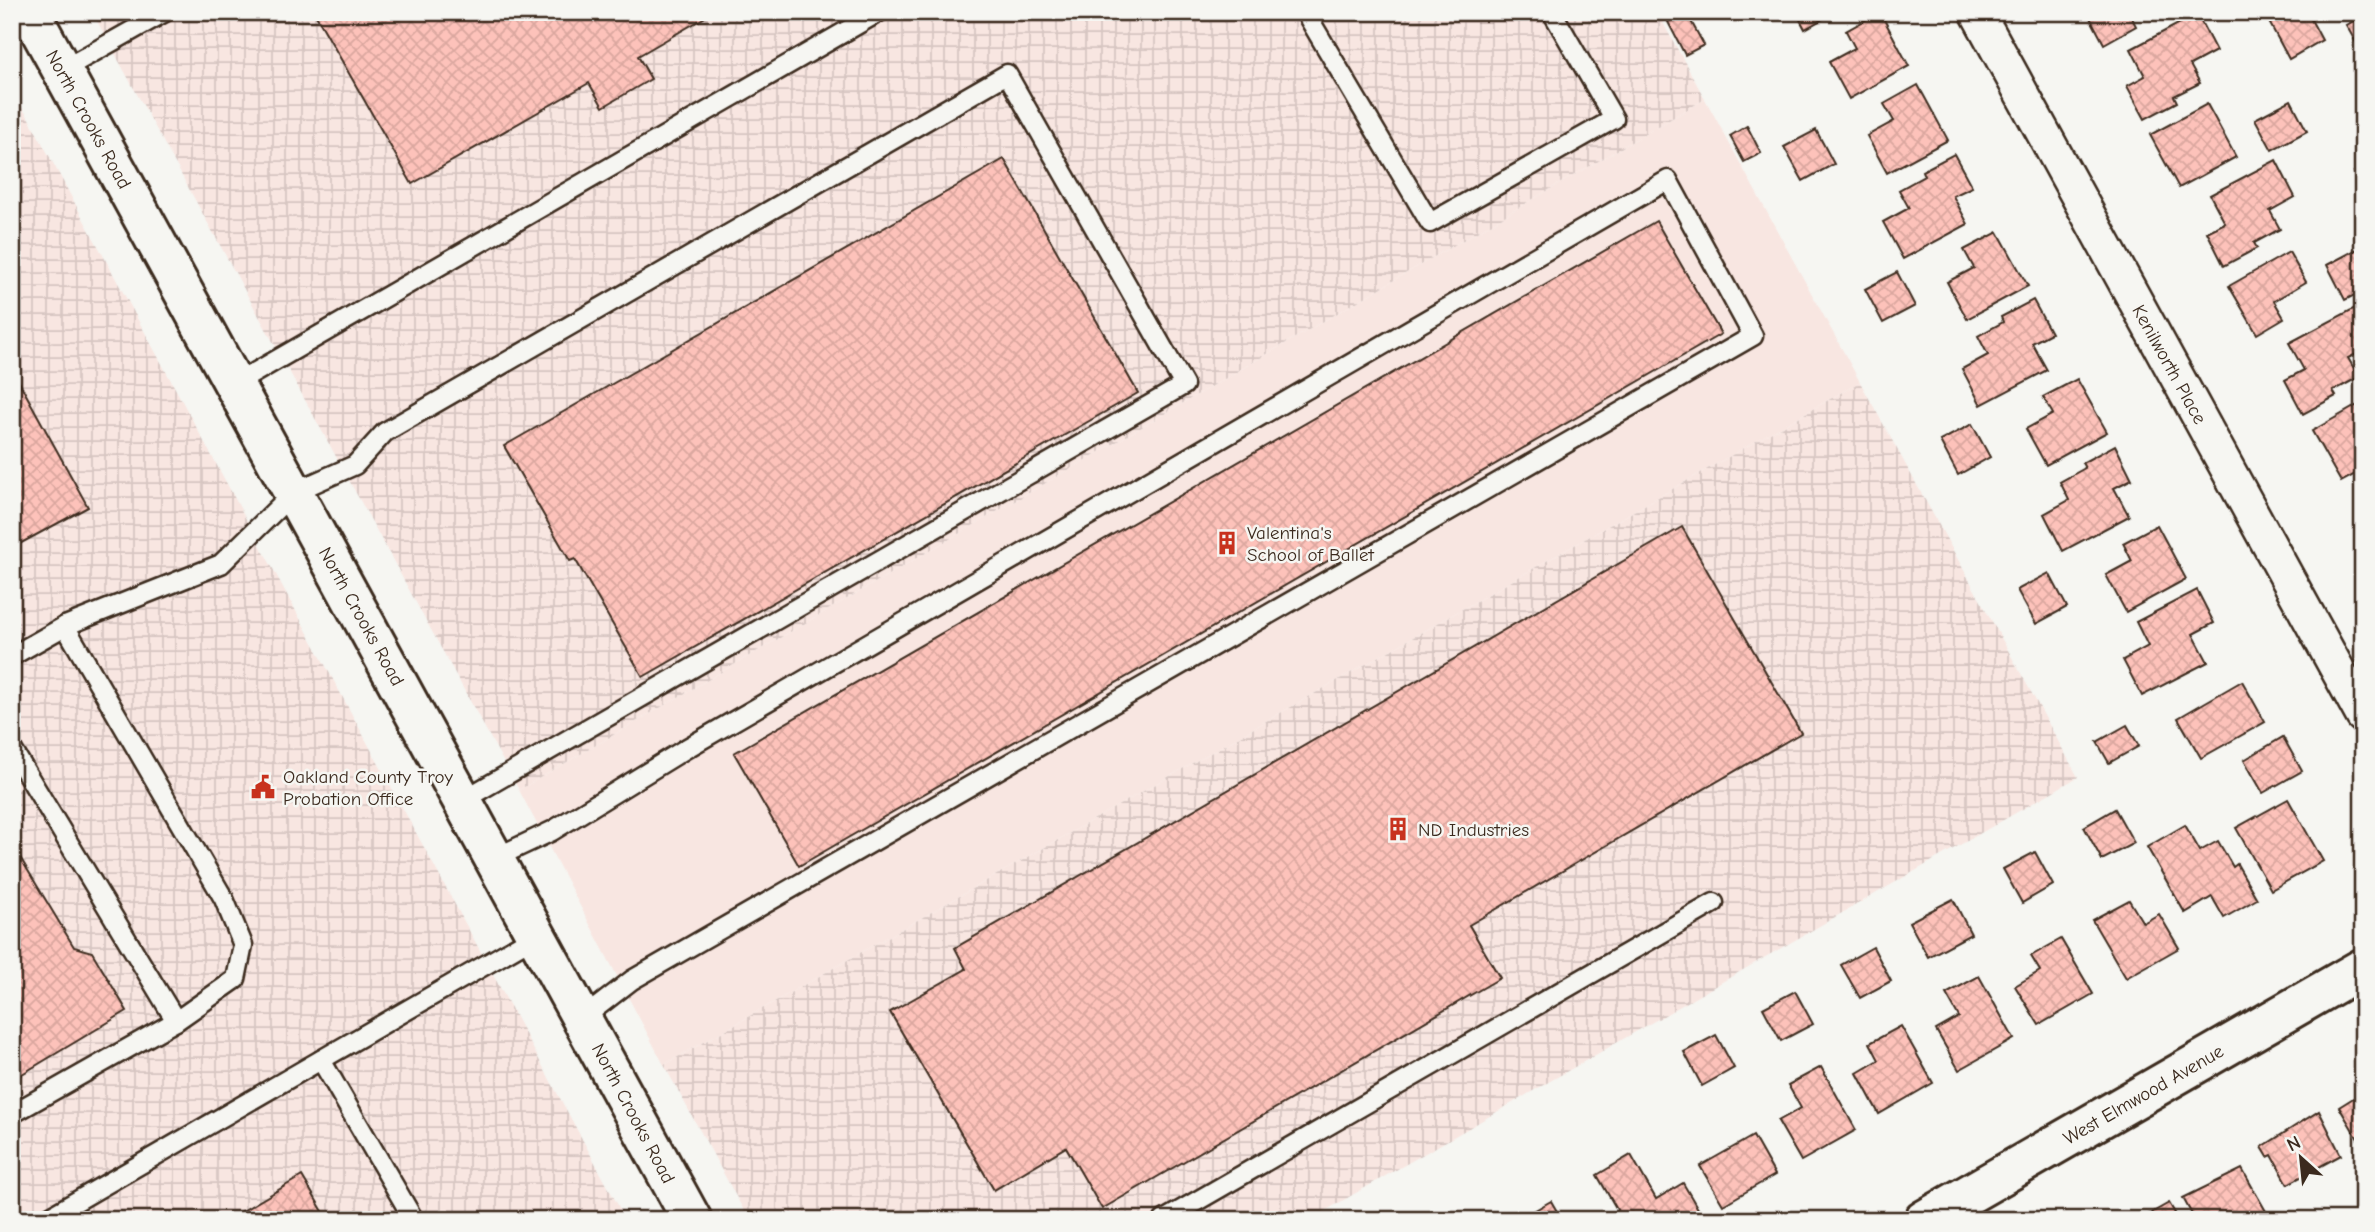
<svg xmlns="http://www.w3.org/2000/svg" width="2375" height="1232" font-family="'Comic Neue',sans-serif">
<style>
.built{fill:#f8e6e1}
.industrial{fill:url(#industrial-grid)}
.building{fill:url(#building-cross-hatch);stroke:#3b2a1e;stroke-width:2}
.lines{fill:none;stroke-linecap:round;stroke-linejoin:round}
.service-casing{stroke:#3b2a1e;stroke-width:23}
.minor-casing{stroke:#3b2a1e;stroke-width:38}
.tertiary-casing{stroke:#3b2a1e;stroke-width:44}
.secondary-casing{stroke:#3b2a1e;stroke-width:44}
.service{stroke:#f6f6f2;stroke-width:18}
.minor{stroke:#f6f6f2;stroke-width:33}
.tertiary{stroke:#f6f6f2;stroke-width:38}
.secondary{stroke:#f6f6f2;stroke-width:38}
.labels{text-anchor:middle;stroke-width:5;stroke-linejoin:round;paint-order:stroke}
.street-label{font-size:19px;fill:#3b2a1e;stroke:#f6f6f2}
.poi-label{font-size:19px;fill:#3b2a1e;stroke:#f6f6f2;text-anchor:start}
</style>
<defs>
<pattern id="industrial-grid" width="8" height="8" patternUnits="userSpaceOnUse" patternTransform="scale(1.75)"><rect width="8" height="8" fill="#f8e6e1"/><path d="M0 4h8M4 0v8" fill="none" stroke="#d6c5c1"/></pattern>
<pattern id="building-cross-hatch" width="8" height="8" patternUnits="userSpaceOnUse" patternTransform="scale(1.75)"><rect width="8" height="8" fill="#fdc2ba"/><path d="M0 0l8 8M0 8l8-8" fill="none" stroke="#daa79f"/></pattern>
</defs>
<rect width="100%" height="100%" fill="#f6f6f2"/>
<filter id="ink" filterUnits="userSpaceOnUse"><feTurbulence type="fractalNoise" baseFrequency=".0143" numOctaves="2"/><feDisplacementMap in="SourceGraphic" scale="14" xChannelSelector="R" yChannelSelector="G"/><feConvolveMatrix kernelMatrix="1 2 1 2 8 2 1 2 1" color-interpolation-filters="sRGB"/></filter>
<g filter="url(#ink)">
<polygon class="built" points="1705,99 1860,382 664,1065 519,790"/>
<g class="industrial">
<polygon points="92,12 1657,12 1705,99 519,790"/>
<polygon points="12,94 27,115 626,1220 12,1220"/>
<polygon points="1860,382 2078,777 1309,1220 749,1220 664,1065"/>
</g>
<g class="building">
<polygon points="314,12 714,12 638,56 651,79 603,107 589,83 412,184"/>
<polygon points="1686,12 1704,45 1685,55 1668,22"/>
<polygon points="1796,12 1835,12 1805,29"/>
<polygon points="1880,12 1909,66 1849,99 1829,62 1855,48 1846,31"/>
<polygon points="2087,12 2129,12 2136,26 2104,44"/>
<polygon points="2287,12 2307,12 2322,40 2289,59 2269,22"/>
<polygon points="2197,14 2216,51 2190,65 2200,83 2174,96 2177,102 2145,119 2127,86 2145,76 2131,49"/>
<polygon points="2363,16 2363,55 2346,25"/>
<polygon points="1918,85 1948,140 1887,173 1867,136 1894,121 1884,104"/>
<polygon points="2291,100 2307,131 2272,150 2255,119"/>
<polygon points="2207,104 2236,157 2179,188 2150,135"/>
<polygon points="1747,126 1761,153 1744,162 1730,136"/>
<polygon points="1816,130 1834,164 1803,181 1784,147"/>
<polygon points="1954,154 1972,187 1953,196 1968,224 1903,259 1883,222 1909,208 1899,190 1924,176 1922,171"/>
<polygon points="1004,159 1138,393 643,677 575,559 570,561 504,446"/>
<polygon points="2276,160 2295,197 2270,211 2280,229 2254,243 2257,248 2224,266 2207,232 2225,223 2210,195"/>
<polygon points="2363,168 2363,189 2354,172"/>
<polygon points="1656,221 1721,334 799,866 734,753"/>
<polygon points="1998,232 2028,286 1967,319 1947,282 1974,268 1964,250"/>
<polygon points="2363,246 2363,291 2345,300 2327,265"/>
<polygon points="2289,252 2306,282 2274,301 2284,318 2257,334 2229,286"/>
<polygon points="1897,272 1915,306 1883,323 1865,289"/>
<polygon points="2033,300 2051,333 2032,343 2047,370 1981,405 1962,369 1988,355 1978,336 2003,322 2001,317"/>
<polygon points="2355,308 2363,323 2363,351 2348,358 2359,377 2333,391 2336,396 2303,414 2285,380 2304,370 2289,343"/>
<polygon points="12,369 88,507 12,548"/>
<polygon points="2077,379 2107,432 2046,465 2026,429 2053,414 2043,397"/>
<polygon points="2363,402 2363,470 2341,482 2312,431"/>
<polygon points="1972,424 1990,457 1958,475 1940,441"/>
<polygon points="2115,445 2132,479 2114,488 2129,516 2063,551 2044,514 2069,500 2060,482 2085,468 2082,463"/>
<polygon points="2157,525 2186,579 2126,612 2106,575 2132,561 2123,543"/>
<polygon points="1682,527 1801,733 1469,925 1500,978 1102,1209 1066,1147 994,1190 890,1012 966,969 955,948"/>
<polygon points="2049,573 2067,607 2036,624 2017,590"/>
<polygon points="2197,590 2214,623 2193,634 2208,662 2142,696 2123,660 2148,646 2136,622"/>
<polygon points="2242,681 2265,722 2201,758 2178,718"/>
<polygon points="2127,725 2139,746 2109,763 2097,742"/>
<polygon points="2283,737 2302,771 2263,793 2244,760"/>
<polygon points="2288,799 2323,861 2271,890 2236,828"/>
<polygon points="2115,809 2134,843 2102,860 2084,827"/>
<polygon points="2185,825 2200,851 2218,841 2233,867 2237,864 2257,899 2224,918 2212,897 2185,913 2147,847"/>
<polygon points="12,844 74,947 92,952 127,1011 12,1080"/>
<polygon points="2035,852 2053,885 2022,903 2003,869"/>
<polygon points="1953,899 1971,934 1928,957 1909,922"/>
<polygon points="2129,900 2143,923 2159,914 2179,948 2126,978 2092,920"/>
<polygon points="2061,939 2093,994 2039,1025 2015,986 2040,971 2031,956"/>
<polygon points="1873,947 1891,981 1860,998 1841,965"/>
<polygon points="1979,976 2014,1039 1959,1070 1936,1030 1959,1017 1946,994"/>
<polygon points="1795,991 1813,1024 1781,1041 1763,1008"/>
<polygon points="1901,1026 1933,1083 1879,1114 1857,1073 1879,1060 1870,1043"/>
<polygon points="1716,1035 1734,1068 1702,1086 1684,1052"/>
<polygon points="1821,1067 1856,1130 1801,1161 1778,1121 1801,1108 1788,1085"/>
<polygon points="2363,1092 2363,1136 2358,1139 2339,1107"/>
<polygon points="2319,1111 2341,1155 2288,1184 2272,1155 2268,1157 2262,1147"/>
<polygon points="1753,1136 1775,1175 1723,1205 1700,1166"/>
<polygon points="1631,1155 1656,1199 1683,1183 1701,1214 1692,1220 1623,1220 1597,1175"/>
<polygon points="2242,1169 2271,1220 2195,1220 2183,1198"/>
<polygon points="302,1176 328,1220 227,1220"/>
<polygon points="1551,1201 1562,1220 1518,1220"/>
<polygon points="2169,1203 2179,1220 2139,1220"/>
</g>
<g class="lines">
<g class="service-casing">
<g id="service">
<polyline points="1305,12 1430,223 1614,119 1552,12"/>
<polyline points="62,70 165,12"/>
<polyline points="235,384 879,12"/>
<polyline points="12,656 65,626 221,564 294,492 355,465 385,432 1007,74 1184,385 463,800"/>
<polyline points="12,749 176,1021"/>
<polyline points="495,858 552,831 687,748 1668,180 1753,336 632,980 583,1018"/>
<polyline points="321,1060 414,1220"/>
<polyline points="12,1114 176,1021 236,979 243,945 224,899 65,626"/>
<polyline points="44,1220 537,935"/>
<polyline points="1164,1220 1714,903"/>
</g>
</g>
<g class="minor-casing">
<polyline id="minor" points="1977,12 2363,716"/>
</g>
<g class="tertiary-casing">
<polyline id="tertiary" points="1924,1220 2363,968"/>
</g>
<g class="secondary-casing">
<polyline id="secondary" points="30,12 692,1220"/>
</g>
<use href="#service" class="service"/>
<use href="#minor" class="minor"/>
<use href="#tertiary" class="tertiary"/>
<use href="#secondary" class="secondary"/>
</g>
</g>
<defs>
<g id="building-bare" transform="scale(1.89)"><path d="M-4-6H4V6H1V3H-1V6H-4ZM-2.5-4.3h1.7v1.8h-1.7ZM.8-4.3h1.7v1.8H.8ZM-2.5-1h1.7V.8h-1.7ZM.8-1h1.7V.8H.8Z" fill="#c8321e" stroke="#f6f6f2" stroke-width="2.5" paint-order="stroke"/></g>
<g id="civic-bare" transform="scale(1.89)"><path d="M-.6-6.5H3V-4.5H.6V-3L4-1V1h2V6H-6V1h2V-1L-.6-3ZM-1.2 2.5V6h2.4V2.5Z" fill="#c8321e" stroke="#f6f6f2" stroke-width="2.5" paint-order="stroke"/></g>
</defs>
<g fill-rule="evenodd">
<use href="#building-bare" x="1227" y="543"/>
<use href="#civic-bare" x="263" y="787"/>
<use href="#building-bare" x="1398" y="829"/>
</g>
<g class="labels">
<g class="street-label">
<text transform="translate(89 119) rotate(61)" y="7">North Crooks Road</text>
<text transform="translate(2170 364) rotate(61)" y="7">Kenilworth Place</text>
<text transform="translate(362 616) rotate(61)" y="7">North Crooks Road</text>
<text transform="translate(2143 1094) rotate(-30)" y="7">West Elmwood Avenue</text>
<text transform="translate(634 1113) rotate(62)" y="7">North Crooks Road</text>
</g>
<g class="poi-label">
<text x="1247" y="539">Valentina's<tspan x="1247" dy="22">School of Ballet</tspan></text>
<text x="283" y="783">Oakland County Troy<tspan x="283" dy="22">Probation Office</tspan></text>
<text x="1418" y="836">ND Industries</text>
</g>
</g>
<rect width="2375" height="1232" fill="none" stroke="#f6f6f2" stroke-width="42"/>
<rect x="21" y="21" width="2333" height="1190" fill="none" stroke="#3b2a1e" stroke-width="2.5" filter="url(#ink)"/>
<g transform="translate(2301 1158) rotate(333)" stroke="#f6f6f2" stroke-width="5" paint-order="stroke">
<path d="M0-5L12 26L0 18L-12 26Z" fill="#3b2a1e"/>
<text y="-10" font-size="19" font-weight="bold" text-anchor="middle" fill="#3b2a1e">N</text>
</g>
</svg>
